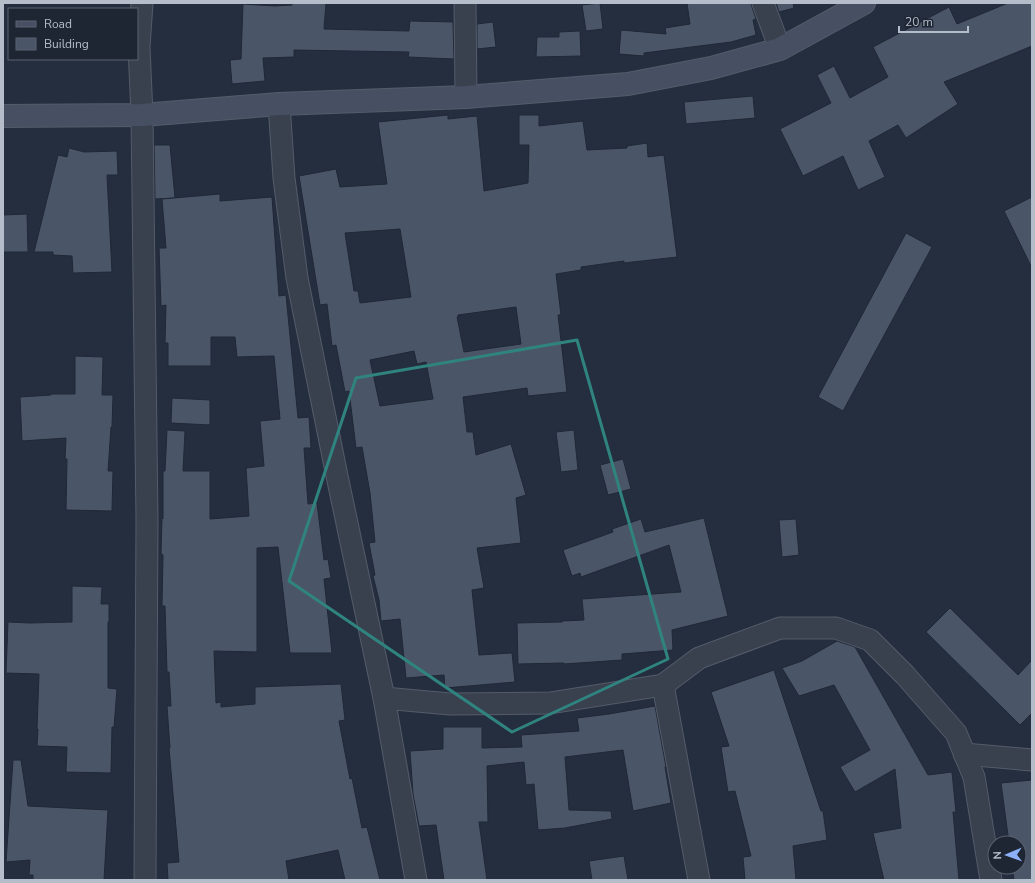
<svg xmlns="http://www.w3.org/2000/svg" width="1035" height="883" font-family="'Nunito Sans',sans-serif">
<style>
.building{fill:#4b5568;stroke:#202836;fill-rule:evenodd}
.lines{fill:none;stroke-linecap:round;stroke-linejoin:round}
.minor-casing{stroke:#545c6a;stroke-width:23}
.secondary-casing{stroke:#545c6a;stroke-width:24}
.minor{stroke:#39414f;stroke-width:21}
.secondary{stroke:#474f62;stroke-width:22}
.marked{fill:none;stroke:#308480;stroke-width:3;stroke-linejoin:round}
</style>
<rect width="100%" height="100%" fill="#252e3f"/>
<g class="building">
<polygon points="292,3 326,3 324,29 409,31 410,21 453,22 454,59 408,57 409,52 294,50 294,57 263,58 265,81 232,84 230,60 241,59 243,4 275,6 292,5"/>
<polygon points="600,3 603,29 586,31 582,5"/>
<polygon points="687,3 751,3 752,7 756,19 753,20 756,35 731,42 644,53 644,56 619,54 621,30 666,34 665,28 690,24"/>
<polygon points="776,3 793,3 794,8 779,12"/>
<polygon points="1008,3 1032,3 1032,46 944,82 958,104 906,138 898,125 869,141 885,177 858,190 843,156 803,176 780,129 831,103 817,75 834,66 850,98 888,77 873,47 949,7 957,24"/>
<polygon points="493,22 496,47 477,49 477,24"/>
<polygon points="580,31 581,56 536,57 537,37 559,37 559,32"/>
<polygon points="753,96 755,118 686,124 684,102"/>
<path d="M 448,115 L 448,119 L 477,116 L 484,191 L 528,183 L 529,145 L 519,145 L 519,115 L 539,115 L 539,126 L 583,121 L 587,150 L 627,148 L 627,146 L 647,143 L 648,157 L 664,155 L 677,257 L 624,263 L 624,261 L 581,267 L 581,270 L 556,274 L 561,315 L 558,315 L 567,392 L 528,396 L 527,388 L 463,397 L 467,432 L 473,432 L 476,455 L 511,444 L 526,495 L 516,498 L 521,543 L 477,548 L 484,588 L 472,590 L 479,655 L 512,653 L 515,682 L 445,688 L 444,675 L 406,678 L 400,619 L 381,621 L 379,600 L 373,576 L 375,575 L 369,543 L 375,542 L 370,493 L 362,447 L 356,448 L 349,391 L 345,392 L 336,345 L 332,346 L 327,304 L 320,305 L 299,176 L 336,169 L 340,187 L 387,184 L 378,122 ZM 400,229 L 411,297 L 360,303 L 358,291 L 354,291 L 345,233 ZM 516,307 L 521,344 L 464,352 L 457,317 L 458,317 L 458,315 ZM 414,351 L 417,364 L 426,362 L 433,399 L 380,406 L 370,360 Z"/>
<polygon points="154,145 170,145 175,198 155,199"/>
<polygon points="69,148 84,152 117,151 118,175 107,175 112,272 73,273 72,256 53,255 53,252 34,252 58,155 67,157"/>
<polygon points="220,194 220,201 272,197 279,296 286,295 298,418 309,417 311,448 304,448 308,504 317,503 324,560 328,559 331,578 324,579 332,653 290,653 278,547 257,548 257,652 214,651 216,703 221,702 221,707 255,704 255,687 341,684 345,720 339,721 350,779 352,778 362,828 367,827 380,880 345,880 338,850 286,861 289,880 168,880 167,863 179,862 169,748 170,748 167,706 171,706 169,672 167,672 165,606 162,606 163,555 161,554 162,518 163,519 163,471 165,471 167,430 185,431 183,471 210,471 210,519 249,516 246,468 264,466 260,421 280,419 274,356 237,357 235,337 211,337 211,366 168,366 168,343 165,343 166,305 161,306 159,248 166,248 162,199"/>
<polygon points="1032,197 1032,268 1004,211"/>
<polygon points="27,214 28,252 3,252 3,215"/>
<polygon points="906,233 932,247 843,411 818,397"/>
<polygon points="75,356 103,357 102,395 113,395 112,427 111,427 108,471 113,471 112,511 66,510 67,459 65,459 66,438 22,441 20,397 51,395 51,394 75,394"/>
<polygon points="172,398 210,400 210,425 171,423"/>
<polygon points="574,430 578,470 561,472 556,432"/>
<polygon points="623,459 631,489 608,495 600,465"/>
<polygon points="704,518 728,616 672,630 673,650 622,654 622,660 564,664 564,663 518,664 517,623 562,622 562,621 584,620 582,599 681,592 669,545 581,577 580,573 572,576 563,550 613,532 612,529 641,519 645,532"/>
<polygon points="796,519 799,555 782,557 779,520"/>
<polygon points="72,586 102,587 101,604 109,604 109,622 108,622 108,688 117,689 114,727 112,727 111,773 66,772 67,747 37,746 38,729 37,729 39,674 6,673 8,622 30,623 72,622"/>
<polygon points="950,608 1018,675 1032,660 1032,713 1020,725 926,632"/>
<polygon points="837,641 855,647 928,775 952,772 956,812 953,812 959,880 884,880 873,833 901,828 895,769 855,792 840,767 870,750 834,685 799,696 782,668 802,661"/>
<polygon points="774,670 821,811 823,811 827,840 793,846 796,880 745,880 743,857 751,856 735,791 728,792 721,747 729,746 711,692"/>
<polygon points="655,706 666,767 665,767 671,803 633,811 623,750 565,757 569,810 611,811 612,819 565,828 538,830 534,784 526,785 524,762 487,766 488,822 479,822 487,880 444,880 436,825 419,826 413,794 410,751 443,749 443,727 482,727 482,748 522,747 521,735 579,731 577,718 609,714"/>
<polygon points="13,760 21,760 28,806 108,810 104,880 33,880 33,875 29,875 30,860 6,862"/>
<polygon points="1032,780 1032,880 1014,880 1012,867 1019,867 1019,843 1009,843 1001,783"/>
<polygon points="624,856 628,880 592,880 589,861"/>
</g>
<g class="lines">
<g class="minor-casing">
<g id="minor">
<polyline points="142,3 139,47 142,115 147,521 145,880"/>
<polyline points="465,3 466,97"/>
<polyline points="763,3 780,49"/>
<polyline points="279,104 284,178 297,278 337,476 384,698 416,880"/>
<polyline points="663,685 699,880"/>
<polyline points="384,698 450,704 550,703 663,685 699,658 780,628 836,628 870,640 905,675 956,733 974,777 991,880"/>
<polyline points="964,754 1032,760"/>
</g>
</g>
<g class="secondary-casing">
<polyline id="secondary" points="3,116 142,115 279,104 466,97 628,84 711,68 780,49 864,3"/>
</g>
<use href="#minor" class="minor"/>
<use href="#secondary" class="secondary"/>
</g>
<path class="marked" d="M 577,340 L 668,659 L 512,732 L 289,581 L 356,378 Z"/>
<rect width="1035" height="883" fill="none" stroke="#b5bcca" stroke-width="8"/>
<rect x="8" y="8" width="130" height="52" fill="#1e2634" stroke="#5a6270"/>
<rect x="16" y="21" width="20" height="6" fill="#474f62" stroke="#5a6270"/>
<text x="44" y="28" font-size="12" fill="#b5bcca">Road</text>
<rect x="16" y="38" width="20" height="12" fill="#4b5568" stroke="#5a6270"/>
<text x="44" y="48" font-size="12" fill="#b5bcca">Building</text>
<g transform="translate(1007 855) rotate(268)"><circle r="19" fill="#1e2634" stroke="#5a6270"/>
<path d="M0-3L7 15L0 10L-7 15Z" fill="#8daff7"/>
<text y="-6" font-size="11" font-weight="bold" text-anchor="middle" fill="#b5bcca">N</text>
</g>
<path d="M899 26v6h69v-6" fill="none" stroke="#b5bcca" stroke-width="2"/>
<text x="905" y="26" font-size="12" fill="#b5bcca" stroke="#1e2634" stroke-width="3" paint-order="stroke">20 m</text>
</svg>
